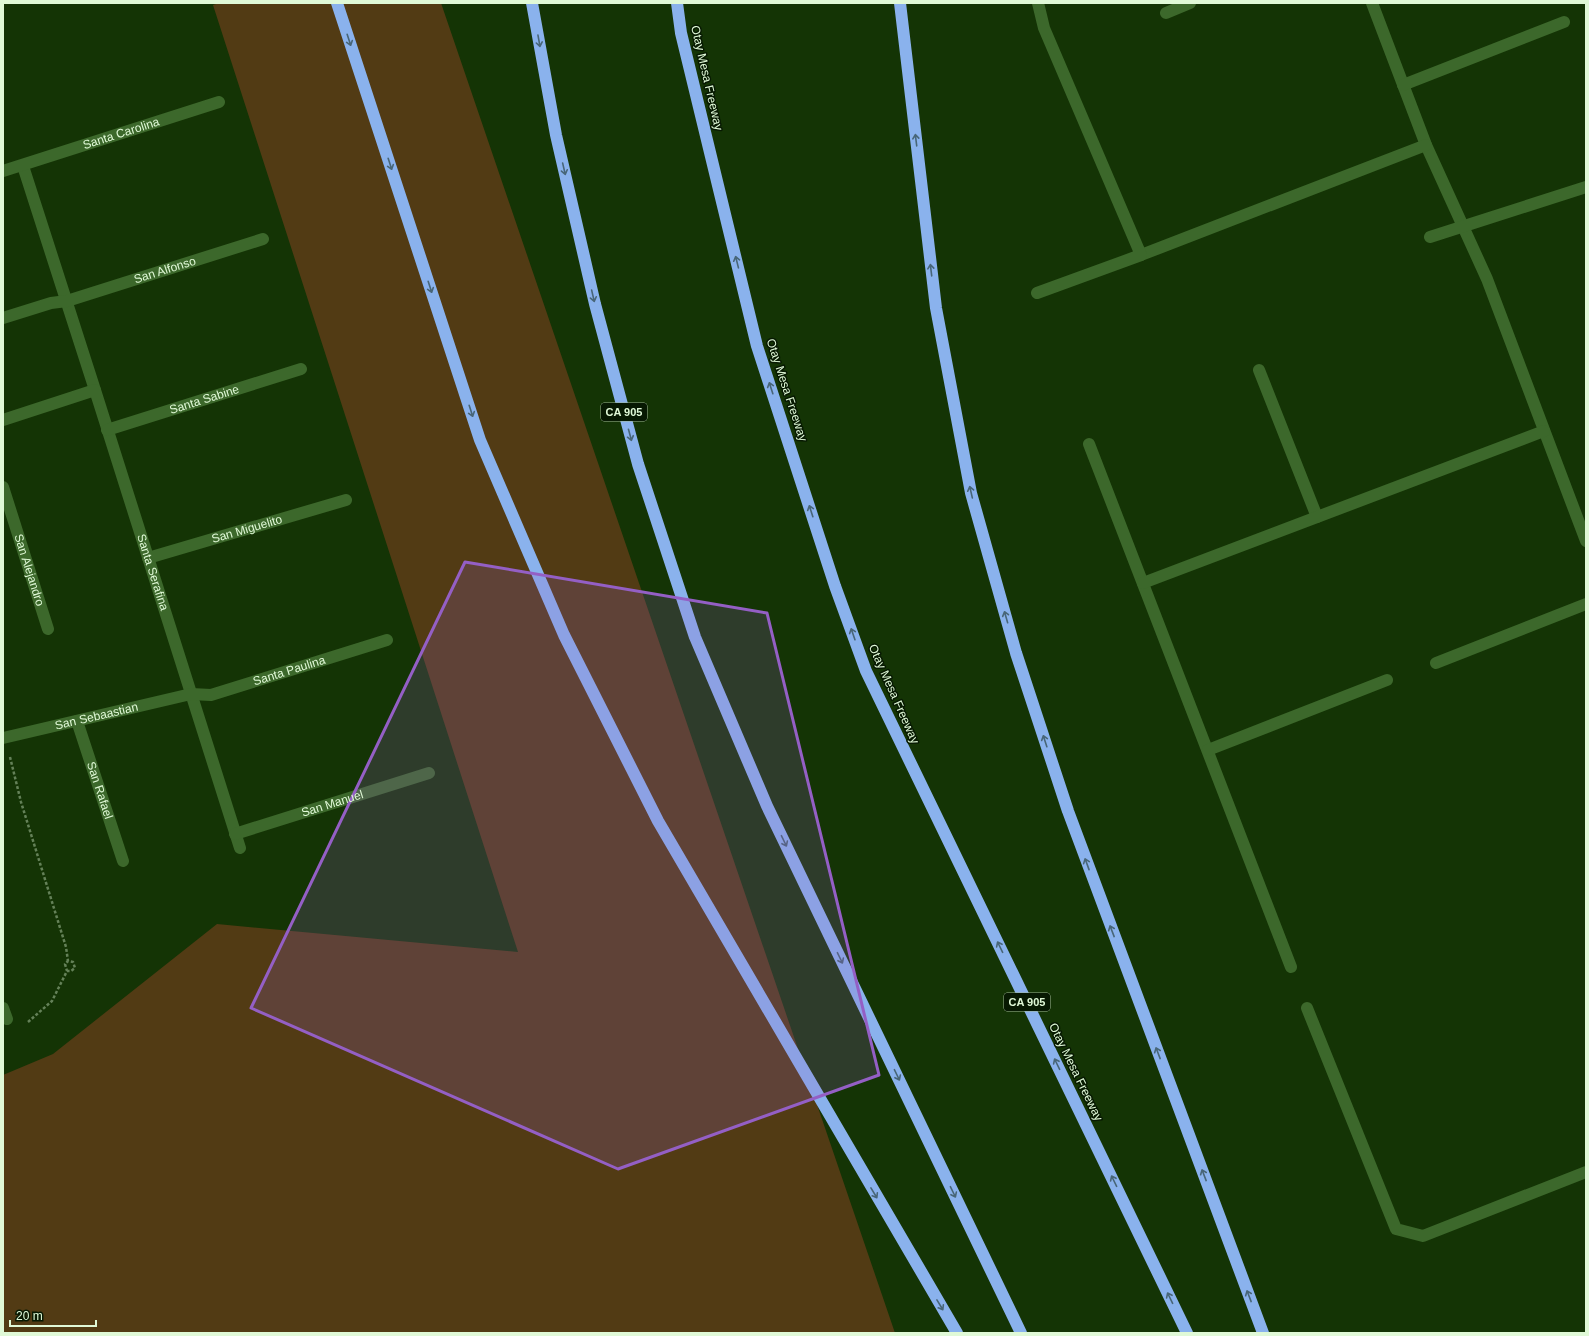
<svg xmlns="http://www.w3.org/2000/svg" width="1589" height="1336" font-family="Arial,sans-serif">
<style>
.green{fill:#523b14}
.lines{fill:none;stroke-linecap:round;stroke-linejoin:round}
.path{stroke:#648158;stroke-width:2.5;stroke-dasharray:3 2;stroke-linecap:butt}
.minor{stroke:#3c682b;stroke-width:12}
.highway{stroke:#8ab2ed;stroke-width:12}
.oneway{stroke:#486678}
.marked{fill:#945fc5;fill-opacity:0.2;stroke:#945fc5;stroke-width:3;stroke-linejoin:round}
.labels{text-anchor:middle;stroke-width:3;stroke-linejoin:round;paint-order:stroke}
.shield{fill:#071902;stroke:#9fb697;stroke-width:1}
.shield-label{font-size:11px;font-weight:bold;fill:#e0f9d7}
.street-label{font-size:12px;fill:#e0f9d7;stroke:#071902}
</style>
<rect width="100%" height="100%" fill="#143405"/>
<polygon class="green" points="219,3 441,3 895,1333 3,1333 3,1075 53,1054 217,924 518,952 213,5"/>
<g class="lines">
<g class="path">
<polyline points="10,757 21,802 66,947 68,961"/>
<polyline points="28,1022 52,1001 67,971 71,971 75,968 73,962 68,961 65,964 67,971"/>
</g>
<g class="minor">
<polyline points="1372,3 1426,145 1487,279 1586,541"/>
<polyline points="1166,13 1190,3"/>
<polyline points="1403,85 1564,22"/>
<polyline points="23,166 95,390"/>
<path id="s1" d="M 3,171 L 219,102"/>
<polyline points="1430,237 1586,187"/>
<polyline points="1141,255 1426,145"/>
<polyline points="1037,293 1141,255 1044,28 1038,3"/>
<path id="s2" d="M 3,318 L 51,303 L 67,301 L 263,239"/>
<polyline points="1259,370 1317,517"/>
<path id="s3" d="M 3,420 L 95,390 L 240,848"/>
<path id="s4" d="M 107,430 L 301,369"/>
<polyline points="1089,444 1291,967"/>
<path id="s5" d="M 3,487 L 48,629"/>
<path id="s6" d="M 148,558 L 346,500"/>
<polyline points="1143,583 1544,431"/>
<polyline points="1436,663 1586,604"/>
<path id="s7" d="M 77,721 L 123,861"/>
<path id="s8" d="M 3,738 L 191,694 L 211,695 L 387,640"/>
<polyline points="1208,750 1387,680"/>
<path id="s9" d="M 235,834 L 429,773"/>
<polyline points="3,1008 7,1019"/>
<polyline points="1307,1008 1396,1229 1423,1236 1586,1172"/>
</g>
<g class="highway">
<polyline points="337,3 480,440 564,635 658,821 957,1333"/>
<polyline points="532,3 556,135 595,304 638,464 695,637 767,806 1021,1333"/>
<polyline points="677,3 681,33 757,346 835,586 866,671 1187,1333"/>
<polyline points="900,3 936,308 971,493 1016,653 1068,811 1263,1333"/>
</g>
</g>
<defs><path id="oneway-shaft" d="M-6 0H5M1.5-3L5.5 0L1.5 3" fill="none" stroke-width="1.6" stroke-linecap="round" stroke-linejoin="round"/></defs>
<g class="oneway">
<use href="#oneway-shaft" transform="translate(349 40) rotate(72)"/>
<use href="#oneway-shaft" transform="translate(539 41) rotate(80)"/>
<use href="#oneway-shaft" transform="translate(916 140) rotate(-97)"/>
<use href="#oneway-shaft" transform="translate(390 164) rotate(72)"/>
<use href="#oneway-shaft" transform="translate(564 169) rotate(77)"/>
<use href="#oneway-shaft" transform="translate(737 262) rotate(-104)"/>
<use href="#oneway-shaft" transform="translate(931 270) rotate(-97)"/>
<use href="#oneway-shaft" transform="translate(430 287) rotate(72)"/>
<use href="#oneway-shaft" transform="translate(593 296) rotate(77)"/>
<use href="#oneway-shaft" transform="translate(771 388) rotate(-108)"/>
<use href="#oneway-shaft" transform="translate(471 411) rotate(72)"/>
<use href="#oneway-shaft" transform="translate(630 435) rotate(75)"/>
<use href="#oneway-shaft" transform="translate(971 492) rotate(-103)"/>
<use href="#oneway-shaft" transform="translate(811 511) rotate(-108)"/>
<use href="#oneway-shaft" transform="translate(1006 617) rotate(-106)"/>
<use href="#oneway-shaft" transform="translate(853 634) rotate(-109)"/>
<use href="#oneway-shaft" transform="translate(1045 741) rotate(-108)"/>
<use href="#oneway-shaft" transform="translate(784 841) rotate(64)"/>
<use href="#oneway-shaft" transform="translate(1087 864) rotate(-110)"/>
<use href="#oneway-shaft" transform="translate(1112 931) rotate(-111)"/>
<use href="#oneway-shaft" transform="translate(1000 947) rotate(-116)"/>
<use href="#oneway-shaft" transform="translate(840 958) rotate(64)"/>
<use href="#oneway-shaft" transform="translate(1158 1053) rotate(-111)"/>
<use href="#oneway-shaft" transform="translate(1057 1064) rotate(-116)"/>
<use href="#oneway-shaft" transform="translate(897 1075) rotate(64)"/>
<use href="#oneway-shaft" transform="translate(1204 1175) rotate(-111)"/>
<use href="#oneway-shaft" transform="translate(1114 1181) rotate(-116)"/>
<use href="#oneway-shaft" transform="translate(953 1192) rotate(64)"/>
<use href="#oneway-shaft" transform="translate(874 1193) rotate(59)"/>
<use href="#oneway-shaft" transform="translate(1249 1296) rotate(-111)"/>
<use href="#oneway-shaft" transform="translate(1170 1298) rotate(-116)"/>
<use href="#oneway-shaft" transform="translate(940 1305) rotate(59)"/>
</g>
<path class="marked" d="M 465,562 L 767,613 L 879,1075 L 618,1169 L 251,1008 Z"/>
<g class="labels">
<g class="shield">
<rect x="601" y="403" width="46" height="18" rx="3"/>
<rect x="1004" y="993" width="46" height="18" rx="3"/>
</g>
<g class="shield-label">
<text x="624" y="416">CA 905</text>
<text x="1027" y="1006">CA 905</text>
</g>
<g class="street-label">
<text transform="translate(707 78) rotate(77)" y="4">Otay Mesa Freeway</text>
<text dy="4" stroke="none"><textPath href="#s1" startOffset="124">Santa Carolina</textPath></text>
<text dy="4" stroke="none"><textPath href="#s2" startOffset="169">San Alfonso</textPath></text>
<text transform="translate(787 390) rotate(72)" y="4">Otay Mesa Freeway</text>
<text dy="4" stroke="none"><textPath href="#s4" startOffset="102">Santa Sabine</textPath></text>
<text dy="4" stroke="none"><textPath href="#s6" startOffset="103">San Miguelito</textPath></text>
<text dy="4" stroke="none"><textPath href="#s5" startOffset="87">San Alejandro</textPath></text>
<text dy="4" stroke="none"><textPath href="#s3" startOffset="288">Santa Serafina</textPath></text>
<text dy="4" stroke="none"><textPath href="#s8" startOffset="295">Santa Paulina</textPath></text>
<text transform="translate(894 694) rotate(66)" y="4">Otay Mesa Freeway</text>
<text dy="4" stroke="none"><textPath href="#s8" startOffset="96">San Sebaastian</textPath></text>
<text dy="4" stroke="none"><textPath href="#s7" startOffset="73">San Rafael</textPath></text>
<text dy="4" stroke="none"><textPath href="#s9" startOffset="102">San Manuel</textPath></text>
<text transform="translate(1076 1072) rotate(64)" y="4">Otay Mesa Freeway</text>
</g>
</g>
<rect width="1589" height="1336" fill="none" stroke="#e0f9d7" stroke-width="8"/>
<path d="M10 1320v6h86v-6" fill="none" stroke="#e0f9d7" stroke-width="2"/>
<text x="16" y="1320" font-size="12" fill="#e0f9d7" stroke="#071902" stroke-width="3" paint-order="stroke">20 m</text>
</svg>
